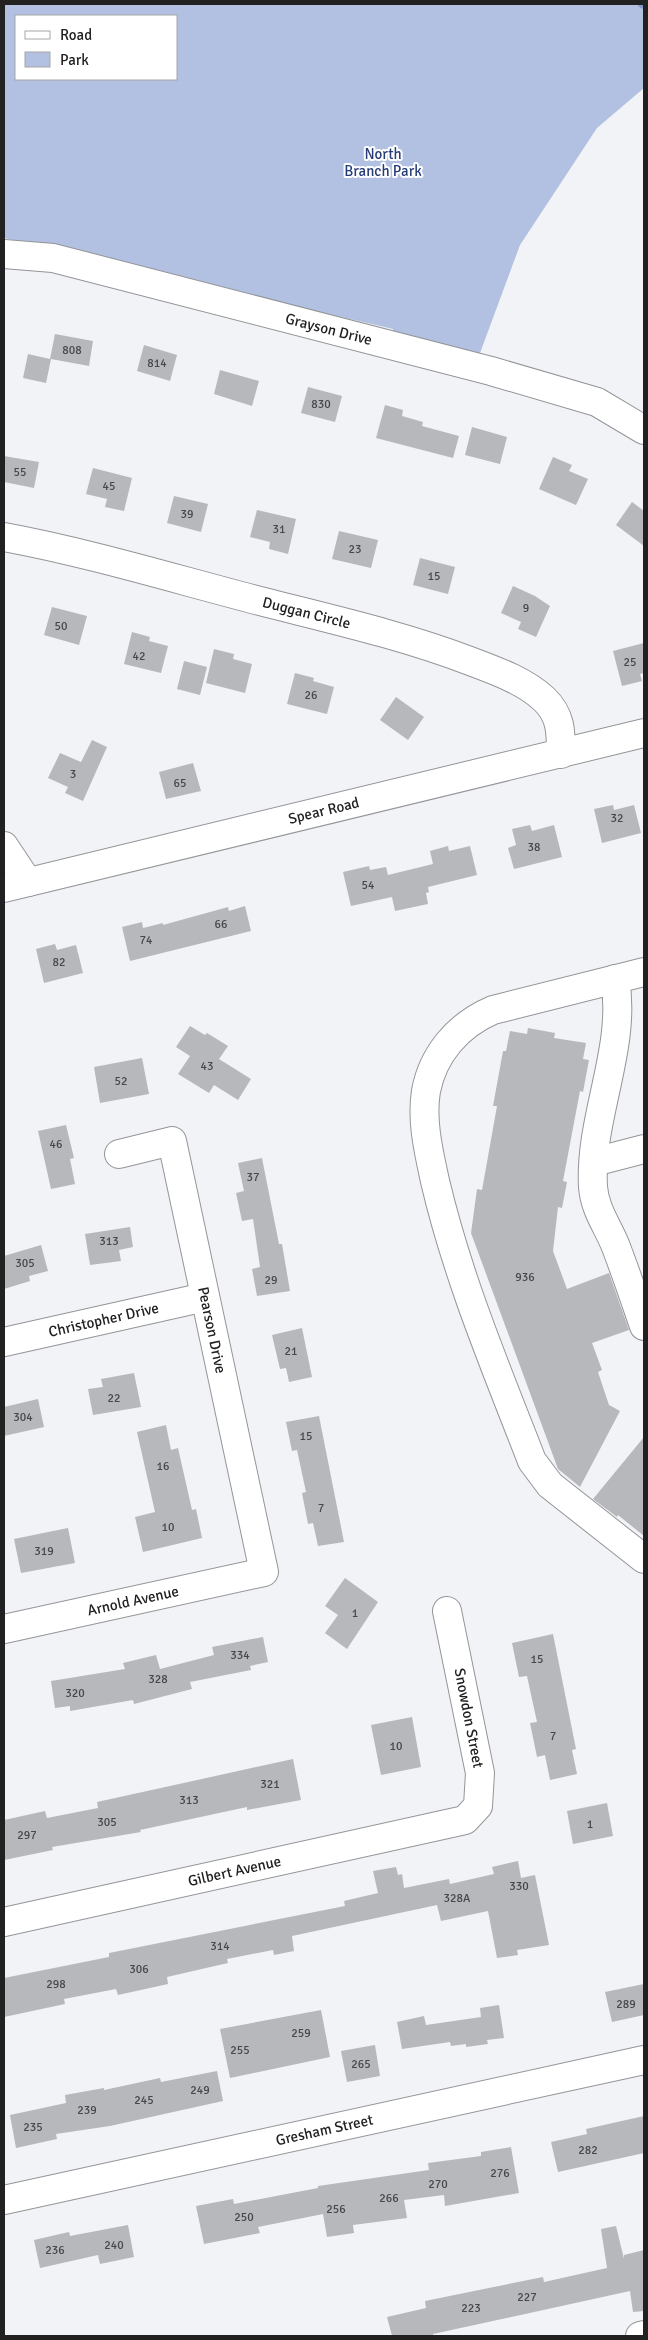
<svg xmlns="http://www.w3.org/2000/svg" width="648" height="2340" font-family="Signika,sans-serif">
<style>
.green{fill:#b2c1e1;fill-rule:evenodd}
.lines{fill:none;stroke-linecap:round;stroke-linejoin:round}
.stream{stroke:#8499c9;stroke-width:8}
.building{fill:#b7b8bc}
.minor-casing{stroke:#949599;stroke-width:30}
.minor{stroke:#fff;stroke-width:28}
.labels{text-anchor:middle;stroke-width:4;stroke-linejoin:round;paint-order:stroke}
.number-label{font-size:12px;fill:#464748}
.park-label{font-size:15px;fill:#263c77;stroke:#fff}
.street-label{font-size:15px;fill:#212122;stroke:#fff}
</style>
<rect width="100%" height="100%" fill="#f1f3f6"/>
<path class="green" d="M 4,4 L 644,4 L 644,88 L 597,128 L 520,245 L 470,380 L 391,355 L 393,329 L 4,238 ZM 16,16 L 176,16 L 176,79 L 16,79 Z"/>
<g class="lines">
<polyline class="stream" points="642,4 644,5"/>
</g>
<g class="building">
<polygon points="55,334 93,341 89,366 51,359 46,383 23,378 28,354 50,359"/>
<polygon points="144,345 177,355 170,381 137,371"/>
<polygon points="220,370 259,381 252,406 214,394"/>
<polygon points="308,387 342,396 335,422 301,413"/>
<polygon points="385,405 403,410 402,416 423,422 422,426 459,436 453,458 376,438"/>
<polygon points="472,427 507,437 500,464 465,455"/>
<polygon points="4,456 39,462 34,488 4,482"/>
<polygon points="553,457 572,465 569,471 588,479 576,505 539,489"/>
<polygon points="93,468 132,478 124,511 105,507 107,499 86,494"/>
<polygon points="174,496 208,504 201,532 167,523"/>
<polygon points="632,502 644,511 644,546 616,525"/>
<polygon points="257,510 296,519 288,554 269,549 270,542 250,537"/>
<polygon points="339,531 378,540 371,568 332,559"/>
<polygon points="420,558 455,567 448,594 413,585"/>
<polygon points="513,586 535,596 550,606 536,637 518,629 521,622 501,613"/>
<polygon points="52,607 87,616 79,645 44,635"/>
<polygon points="132,632 150,637 149,641 168,646 161,673 124,664"/>
<polygon points="644,643 644,673 640,674 642,681 622,686 613,651"/>
<polygon points="214,649 234,654 233,659 252,664 245,693 206,683"/>
<polygon points="184,661 207,667 200,695 177,689"/>
<polygon points="295,673 314,678 313,681 334,687 327,714 287,704"/>
<polygon points="396,697 424,717 408,740 380,720"/>
<polygon points="92,740 107,747 83,801 65,793 68,787 48,778 60,753 81,762"/>
<polygon points="193,763 201,791 166,799 159,772"/>
<polygon points="613,805 614,810 634,805 641,833 602,843 594,809"/>
<polygon points="530,825 532,831 554,825 562,857 514,869 508,848 516,845 512,829"/>
<polygon points="448,846 449,851 470,846 477,875 428,887 429,892 426,893 428,904 395,911 392,897 351,906 343,872 369,866 370,870 386,867 388,875 433,864 430,851"/>
<polygon points="245,906 251,931 130,961 122,927 142,922 143,928 163,923 163,925 228,907 229,911"/>
<polygon points="55,944 57,950 76,945 83,973 44,983 36,949"/>
<polygon points="190,1026 205,1035 207,1033 228,1046 219,1059 251,1079 238,1100 214,1085 209,1093 178,1074 190,1056 176,1047"/>
<polygon points="528,1028 555,1033 554,1038 586,1043 583,1059 589,1060 583,1092 580,1091 563,1181 567,1182 562,1208 558,1207 553,1251 567,1289 609,1273 629,1330 592,1343 602,1370 598,1372 609,1405 620,1411 580,1487 558,1469 471,1233 477,1189 482,1190 497,1106 493,1106 503,1051 506,1051 510,1031 527,1034"/>
<polygon points="142,1058 149,1094 100,1103 94,1067"/>
<polygon points="66,1125 74,1158 70,1159 75,1184 51,1189 38,1131"/>
<polygon points="262,1158 279,1244 282,1244 290,1291 257,1296 252,1269 260,1267 253,1219 242,1221 236,1193 244,1191 238,1163"/>
<polygon points="130,1227 133,1247 119,1250 121,1261 90,1265 85,1234"/>
<polygon points="41,1245 48,1271 29,1276 30,1281 4,1289 4,1256"/>
<polygon points="302,1328 312,1377 289,1382 286,1368 280,1369 272,1335"/>
<polygon points="134,1373 141,1407 93,1415 88,1389 103,1387 101,1379"/>
<polygon points="38,1399 44,1427 4,1436 4,1407"/>
<polygon points="319,1416 344,1542 318,1546 313,1523 308,1524 302,1493 306,1492 297,1450 292,1451 286,1422"/>
<polygon points="166,1425 171,1450 178,1448 192,1510 196,1509 202,1538 143,1552 135,1517 155,1512 137,1432"/>
<polygon points="644,1437 644,1536 618,1515 617,1517 593,1499"/>
<polygon points="68,1528 75,1563 21,1573 14,1539"/>
<polygon points="345,1578 378,1602 347,1649 325,1633 338,1615 325,1606"/>
<polygon points="553,1634 576,1749 572,1750 577,1774 550,1780 545,1755 537,1757 530,1723 537,1722 527,1676 519,1677 512,1643"/>
<polygon points="263,1637 268,1662 250,1666 251,1670 190,1682 192,1689 134,1704 133,1700 70,1711 70,1706 55,1708 51,1681 125,1669 123,1663 156,1655 160,1669 214,1655 212,1647"/>
<polygon points="412,1717 421,1767 381,1775 371,1725"/>
<polygon points="293,1759 301,1800 247,1810 247,1807 140,1830 141,1832 52,1847 53,1850 4,1860 4,1820 45,1811 47,1818 98,1808 97,1802"/>
<polygon points="607,1803 613,1836 573,1844 567,1811"/>
<polygon points="518,1861 521,1878 535,1875 549,1945 517,1950 518,1955 497,1958 488,1911 441,1921 437,1905 292,1936 294,1951 274,1955 273,1950 227,1959 228,1963 167,1977 168,1984 118,1995 116,1989 64,1999 65,2004 4,2017 4,1978 109,1957 109,1953 345,1906 344,1901 378,1893 373,1871 396,1867 398,1875 402,1874 404,1888 449,1879 450,1884 494,1874 492,1867"/>
<polygon points="644,1984 644,2015 612,2022 605,1992"/>
<polygon points="499,2005 504,2038 487,2040 488,2044 466,2047 466,2044 451,2046 450,2042 402,2049 397,2022 424,2016 426,2025 481,2017 480,2008"/>
<polygon points="321,2010 330,2057 230,2078 220,2029"/>
<polygon points="375,2045 380,2076 347,2082 341,2051"/>
<polygon points="217,2071 223,2101 110,2126 56,2134 57,2139 16,2148 10,2115 66,2103 65,2095 104,2088 104,2090 160,2078 161,2082"/>
<polygon points="644,2116 644,2153 558,2172 551,2142 587,2134 586,2129"/>
<polygon points="511,2147 519,2193 445,2206 444,2195 404,2200 407,2218 353,2225 354,2233 327,2237 323,2214 258,2227 260,2233 204,2244 196,2206 233,2199 234,2204 318,2188 318,2186 429,2170 428,2163 481,2156 481,2152"/>
<polygon points="128,2225 134,2257 100,2264 98,2255 40,2268 34,2240 69,2232 70,2236"/>
<polygon points="616,2226 624,2259 624,2255 644,2250 644,2311 633,2312 630,2291 433,2334 433,2336 392,2336 387,2317 426,2308 425,2301 543,2277 544,2282 607,2268 601,2229"/>
</g>
<g class="lines">
<g class="minor-casing">
<g id="minor">
<path id="s1" d="M 4,254 L 53,258 L 491,371 L 597,402 L 644,430"/>
<path id="s2" d="M 4,537 C 90,553 175,579 260,601 C 330,619 402,635 470,661 C 496,671 523,680 544,699 C 561,715 561,732 561,754"/>
<polyline points="4,846 28,882"/>
<path id="s3" d="M 4,888 L 644,733"/>
<path d="M 644,972 L 493,1010 C 458,1025 433,1054 426,1091 C 421,1121 429,1153 435,1181 C 458,1279 496,1368 532,1461 L 550,1485 L 644,1559"/>
<path d="M 615,979 C 627,1049 589,1117 593,1187 C 595,1211 608,1226 616,1247 C 626,1273 635,1300 644,1326"/>
<polyline points="594,1162 644,1149"/>
<path id="s4" d="M 4,1342 L 205,1297"/>
<path id="s5" d="M 4,1629 L 264,1572 L 172,1141 L 119,1154"/>
<path id="s6" d="M 4,1922 L 465,1820 L 478,1806 L 480,1773 L 447,1611"/>
<path id="s7" d="M 4,2200 L 644,2060"/>
<polyline points="640,2336 644,2335"/>
</g>
</g>
<use href="#minor" class="minor"/>
</g>
<g class="labels">
<g class="number-label">
<text x="72" y="354">808</text>
<text x="157" y="367">814</text>
<text x="321" y="408">830</text>
<text x="20" y="476">55</text>
<text x="109" y="490">45</text>
<text x="187" y="518">39</text>
<text x="279" y="533">31</text>
<text x="355" y="553">23</text>
<text x="434" y="580">15</text>
<text x="526" y="612">9</text>
<text x="61" y="630">50</text>
<text x="139" y="660">42</text>
<text x="630" y="666">25</text>
<text x="311" y="699">26</text>
<text x="73" y="778">3</text>
<text x="180" y="787">65</text>
<text x="617" y="822">32</text>
<text x="534" y="851">38</text>
<text x="368" y="889">54</text>
<text x="221" y="928">66</text>
<text x="146" y="944">74</text>
<text x="59" y="966">82</text>
<text x="207" y="1070">43</text>
<text x="121" y="1085">52</text>
<text x="56" y="1148">46</text>
<text x="253" y="1181">37</text>
<text x="109" y="1245">313</text>
<text x="25" y="1267">305</text>
<text x="525" y="1281">936</text>
<text x="271" y="1284">29</text>
<text x="291" y="1355">21</text>
<text x="114" y="1402">22</text>
<text x="23" y="1421">304</text>
<text x="306" y="1440">15</text>
<text x="163" y="1470">16</text>
<text x="321" y="1512">7</text>
<text x="168" y="1531">10</text>
<text x="44" y="1555">319</text>
<text x="355" y="1617">1</text>
<text x="240" y="1659">334</text>
<text x="537" y="1663">15</text>
<text x="158" y="1683">328</text>
<text x="75" y="1697">320</text>
<text x="553" y="1740">7</text>
<text x="396" y="1750">10</text>
<text x="270" y="1788">321</text>
<text x="189" y="1804">313</text>
<text x="107" y="1826">305</text>
<text x="590" y="1828">1</text>
<text x="27" y="1839">297</text>
<text x="519" y="1890">330</text>
<text x="457" y="1902">328A</text>
<text x="220" y="1950">314</text>
<text x="139" y="1973">306</text>
<text x="56" y="1988">298</text>
<text x="626" y="2008">289</text>
<text x="301" y="2037">259</text>
<text x="240" y="2054">255</text>
<text x="361" y="2068">265</text>
<text x="200" y="2094">249</text>
<text x="144" y="2104">245</text>
<text x="87" y="2114">239</text>
<text x="33" y="2131">235</text>
<text x="588" y="2154">282</text>
<text x="500" y="2177">276</text>
<text x="438" y="2188">270</text>
<text x="389" y="2202">266</text>
<text x="336" y="2213">256</text>
<text x="244" y="2221">250</text>
<text x="114" y="2249">240</text>
<text x="55" y="2254">236</text>
<text x="527" y="2301">227</text>
<text x="471" y="2312">223</text>
</g>
<g class="park-label">
<text x="383" y="159">North<tspan x="383" dy="17">Branch Park</tspan></text>
</g>
<g class="street-label">
<text dy="5" stroke="none"><textPath href="#s1" startOffset="334">Grayson Drive</textPath></text>
<text dy="5" stroke="none"><textPath href="#s2" startOffset="312">Duggan Circle</textPath></text>
<text dy="5" stroke="none"><textPath href="#s3" startOffset="329">Spear Road</textPath></text>
<text dy="5" stroke="none"><textPath href="#s4" startOffset="102">Christopher Drive</textPath></text>
<text transform="translate(212 1330) rotate(78)" y="5">Pearson Drive</text>
<text dy="5" stroke="none"><textPath href="#s5" startOffset="132">Arnold Avenue</textPath></text>
<text transform="translate(469 1718) rotate(79)" y="5">Snowdon Street</text>
<text dy="5" stroke="none"><textPath href="#s6" startOffset="236">Gilbert Avenue</textPath></text>
<text dy="5" stroke="none"><textPath href="#s7" startOffset="328">Gresham Street</textPath></text>
</g>
</g>
<rect width="648" height="2340" fill="none" stroke="#212122" stroke-width="10"/>
<rect x="15" y="15" width="162" height="65" fill="#ffffff" stroke="#a6a6a7"/>
<rect x="25" y="31" width="25" height="8" fill="#ffffff" stroke="#a6a6a7"/>
<text x="60" y="40" font-size="15" fill="#212122">Road</text>
<rect x="25" y="52" width="25" height="15" fill="#b2c1e1" stroke="#a6a6a7"/>
<text x="60" y="65" font-size="15" fill="#212122">Park</text>
</svg>
